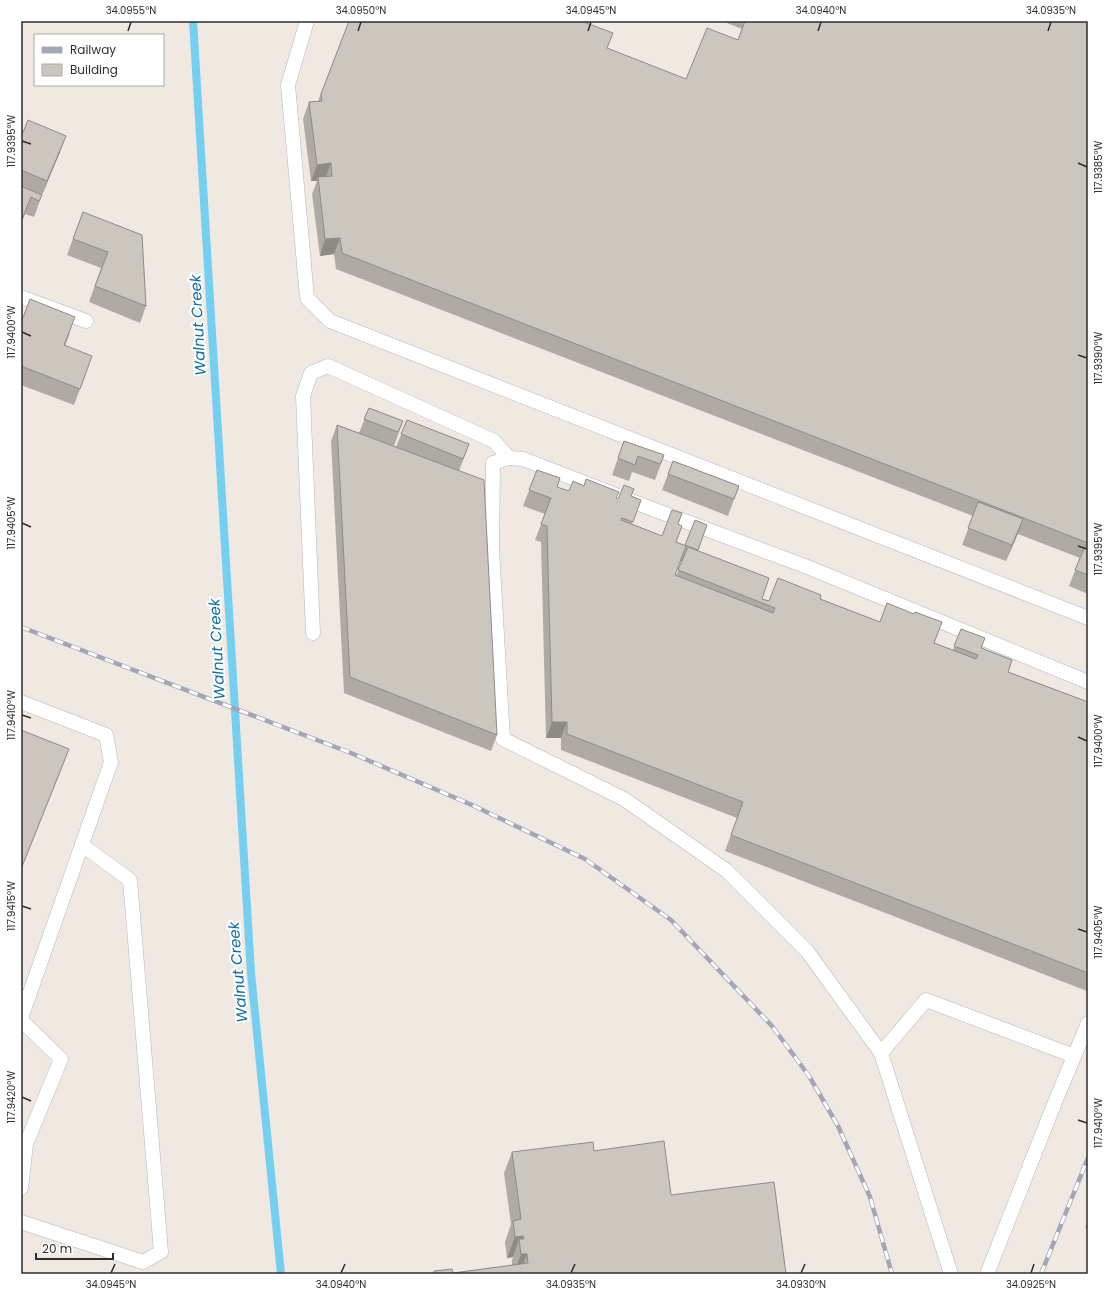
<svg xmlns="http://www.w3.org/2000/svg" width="1109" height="1295" font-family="Poppins,sans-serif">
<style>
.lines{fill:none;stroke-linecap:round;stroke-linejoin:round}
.stream{stroke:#75cff0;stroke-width:8}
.service-casing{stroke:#b4b7c1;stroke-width:15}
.service{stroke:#fff;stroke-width:14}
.rail-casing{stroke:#a3a6b8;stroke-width:4.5}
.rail{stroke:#fff;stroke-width:3;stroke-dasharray:9;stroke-linecap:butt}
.wall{fill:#afaba4;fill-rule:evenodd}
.shaded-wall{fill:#8e8b86}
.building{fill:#cbc7bf;stroke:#8e8b86}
.ticks{fill:none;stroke:#2e2e2e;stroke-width:1.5}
.labels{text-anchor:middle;stroke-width:4;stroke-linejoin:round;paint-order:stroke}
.water-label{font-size:15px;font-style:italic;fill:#0d6fa3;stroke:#fff}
.neatline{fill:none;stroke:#2e2e2e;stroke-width:1.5}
.ticks-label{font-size:10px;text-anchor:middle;fill:#2e2e2e}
</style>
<rect width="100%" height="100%" fill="#efe9e1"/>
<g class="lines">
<polyline class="stream" points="193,21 251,973 281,1274"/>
<g class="service-casing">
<g id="service">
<polyline points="307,21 288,85 307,298 330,321 1088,618"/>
<polyline points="21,297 86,321"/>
<polyline points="313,633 303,396 311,373 328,366 494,441 509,458"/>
<polyline points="21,702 106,735 111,762 21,1018"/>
<polyline points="21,1020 61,1059 26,1144 21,1143"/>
<polyline points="881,1053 926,1000 1074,1056"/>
<polyline points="21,1188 26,1144"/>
<polyline points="21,1222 143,1262 161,1252 130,880 82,845"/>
<polyline points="951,1274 881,1053 807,951 727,871 624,799 503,739 492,550 493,463 509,458 523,459 647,507 805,566 1088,682"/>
<polyline points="987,1274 1055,1102 1088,1023"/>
</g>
</g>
<use href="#service" class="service"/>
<g class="rail-casing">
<g id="rail">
<polyline points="21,627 351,753 472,805 585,859 671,920 772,1026 809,1076 838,1126 870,1197 892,1274"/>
<polyline points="1041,1274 1088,1158"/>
</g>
</g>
<use href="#rail" class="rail"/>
</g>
<g class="wall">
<polygon points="349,21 607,49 686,79 738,40 742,29 722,21 1088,21 1088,594 1069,586 1080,558 1018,534 1006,561 962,545 973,516 336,269 334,254 320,256 312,194 317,181 311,181 303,119 309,102 318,101"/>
<polygon points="21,137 60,152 42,195 34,217 25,214 21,223"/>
<polygon points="83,212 146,306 140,323 89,302 101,268 67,255"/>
<polygon points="21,323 70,333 65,346 86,373 74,405 21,385"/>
<polygon points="369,408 403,421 394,446 396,447 407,420 469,444 459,471 497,735 491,751 344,693 331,441 337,425 359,433"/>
<polygon points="624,441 664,456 655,480 632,472 629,481 612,475"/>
<polygon points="673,461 739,486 728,516 662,490"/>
<path d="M 537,470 L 557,487 L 569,491 L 618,499 L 631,496 L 641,500 L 632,524 L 662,536 L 678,524 L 676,542 L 685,546 L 695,520 L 707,525 L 698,551 L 762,599 L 769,601 L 820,599 L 953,650 L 961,629 L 1008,672 L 1088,702 L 1088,988 L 1087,991 L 725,851 L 737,818 L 561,750 L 561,738 L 546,738 L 541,542 L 535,540 L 545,514 L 523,506 ZM 680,561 L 682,562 L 676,576 L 675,575 Z"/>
<polygon points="594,1151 671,1195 786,1274 433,1274 434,1271 453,1273 512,1265 512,1260 513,1257 507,1258 505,1242 511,1224 504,1173 512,1152"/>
<polygon points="1088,1220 1088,1229 1085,1228"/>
</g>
<g class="shaded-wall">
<polygon points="66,136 60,152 41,197 47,181"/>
<polygon points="331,163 325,180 318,177 317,181 311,181 317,165"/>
<polygon points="340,238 334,254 320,256 325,239"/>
<polygon points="1023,519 1017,535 1006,561 1012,545"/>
<polygon points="552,722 567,722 561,738 546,738"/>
<polygon points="69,749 63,765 21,870 21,869"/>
<polygon points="523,1236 520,1245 519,1239 513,1257 507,1258 515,1237"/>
<polygon points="521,1254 527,1254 519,1274 514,1274"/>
</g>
<g class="building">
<polygon points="349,21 581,21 613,33 607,48 686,79 707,28 738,40 745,21 1088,21 1088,543 342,253 340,238 325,239 318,177 332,176 331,163 317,165 309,102 322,101 321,94"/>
<polygon points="28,120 66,136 47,181 21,170 21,137"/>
<polygon points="21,186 42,195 39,201 31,197 21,222"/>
<polygon points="83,212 142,235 146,306 95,286 108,252 73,239"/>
<polygon points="30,299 75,317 64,345 92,356 80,389 21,366 21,323"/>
<polygon points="369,408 403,421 398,432 364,419"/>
<polygon points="407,420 469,444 463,459 401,434"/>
<polygon points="337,425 484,480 497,735 350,677"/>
<polygon points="624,441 664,455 660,464 638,456 635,465 618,458"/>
<polygon points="673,461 739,486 734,499 668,474"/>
<polygon points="537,470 560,478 557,487 569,491 573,481 584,486 586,479 619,492 616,498 618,499 624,485 634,489 631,496 641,500 633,522 622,518 621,520 662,536 672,510 682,513 678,524 682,526 676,542 686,546 675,575 773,613 775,608 678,570 688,547 769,578 762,599 769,601 778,578 821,595 820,599 880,622 887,603 914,614 915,612 942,622 934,643 976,659 978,655 954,646 961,629 985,638 981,648 1012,660 1008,672 1088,702 1088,973 731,835 743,802 567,734 567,722 552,722 547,526 541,524 551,498 529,490"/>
<polygon points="978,502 1023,519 1012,545 968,528"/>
<polygon points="695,520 707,525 698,550 685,545"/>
<polygon points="1086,544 1088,545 1088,575 1075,570"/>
<polygon points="21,730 69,749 21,869"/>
<polygon points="664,1141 671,1195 774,1182 786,1274 434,1274 434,1271 452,1269 453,1273 528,1263 527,1254 521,1254 519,1239 524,1239 523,1236 515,1237 513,1221 521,1219 512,1152 593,1142 594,1151"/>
</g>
<path class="ticks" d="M 128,31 L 131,22M 358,31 L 361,22M 588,31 L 591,22M 818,31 L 821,22M 1048,31 L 1051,22M 22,141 L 31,144M 1078,163 L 1087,167M 22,332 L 31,336M 1078,355 L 1087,358M 22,523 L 31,527M 1078,546 L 1087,549M 22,715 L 31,718M 1078,737 L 1087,741M 22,906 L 31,909M 1078,929 L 1087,932M 22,1097 L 31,1101M 1078,1120 L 1087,1123M 111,1273 L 115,1264M 341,1273 L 345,1264M 571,1273 L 575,1264M 801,1273 L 805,1264M 1031,1273 L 1034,1264"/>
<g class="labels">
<g class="water-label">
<text transform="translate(198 325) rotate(-93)" y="5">Walnut Creek</text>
<text transform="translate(217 649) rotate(-93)" y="5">Walnut Creek</text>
<text transform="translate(238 972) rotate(-95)" y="5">Walnut Creek</text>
</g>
</g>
<rect width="1109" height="1295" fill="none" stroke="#ffffff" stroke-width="44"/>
<rect x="34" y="34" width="130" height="52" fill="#ffffff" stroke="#ababab"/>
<rect x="42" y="47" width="20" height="6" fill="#a3a6b8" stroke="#ababab"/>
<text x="70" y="54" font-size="12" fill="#2e2e2e">Railway</text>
<rect x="42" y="64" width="20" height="12" fill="#cbc7bf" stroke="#ababab"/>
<text x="70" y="74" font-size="12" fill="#2e2e2e">Building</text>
<path d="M36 1253v6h77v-6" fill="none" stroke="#2e2e2e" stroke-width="2"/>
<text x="42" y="1253" font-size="12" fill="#2e2e2e" stroke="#ffffff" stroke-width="3" paint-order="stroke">20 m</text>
<rect x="22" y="22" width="1065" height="1251" class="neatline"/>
<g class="ticks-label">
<text x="131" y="14">34.0955°N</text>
<text x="361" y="14">34.0950°N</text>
<text x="591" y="14">34.0945°N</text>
<text x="821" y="14">34.0940°N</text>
<text x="1051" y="14">34.0935°N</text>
<text transform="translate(11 141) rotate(-90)" y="4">117.9395°W</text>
<text transform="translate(1098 167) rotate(-90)" y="4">117.9385°W</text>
<text transform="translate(11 332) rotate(-90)" y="4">117.9400°W</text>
<text transform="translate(1098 358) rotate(-90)" y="4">117.9390°W</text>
<text transform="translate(11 523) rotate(-90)" y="4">117.9405°W</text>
<text transform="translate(1098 549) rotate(-90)" y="4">117.9395°W</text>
<text transform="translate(11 715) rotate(-90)" y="4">117.9410°W</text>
<text transform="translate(1098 741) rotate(-90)" y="4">117.9400°W</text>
<text transform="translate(11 906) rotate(-90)" y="4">117.9415°W</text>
<text transform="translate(1098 932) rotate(-90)" y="4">117.9405°W</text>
<text transform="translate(11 1097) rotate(-90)" y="4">117.9420°W</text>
<text transform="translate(1098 1123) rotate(-90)" y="4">117.9410°W</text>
<text x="111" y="1288">34.0945°N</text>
<text x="341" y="1288">34.0940°N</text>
<text x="571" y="1288">34.0935°N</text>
<text x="801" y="1288">34.0930°N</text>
<text x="1031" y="1288">34.0925°N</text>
</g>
</svg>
